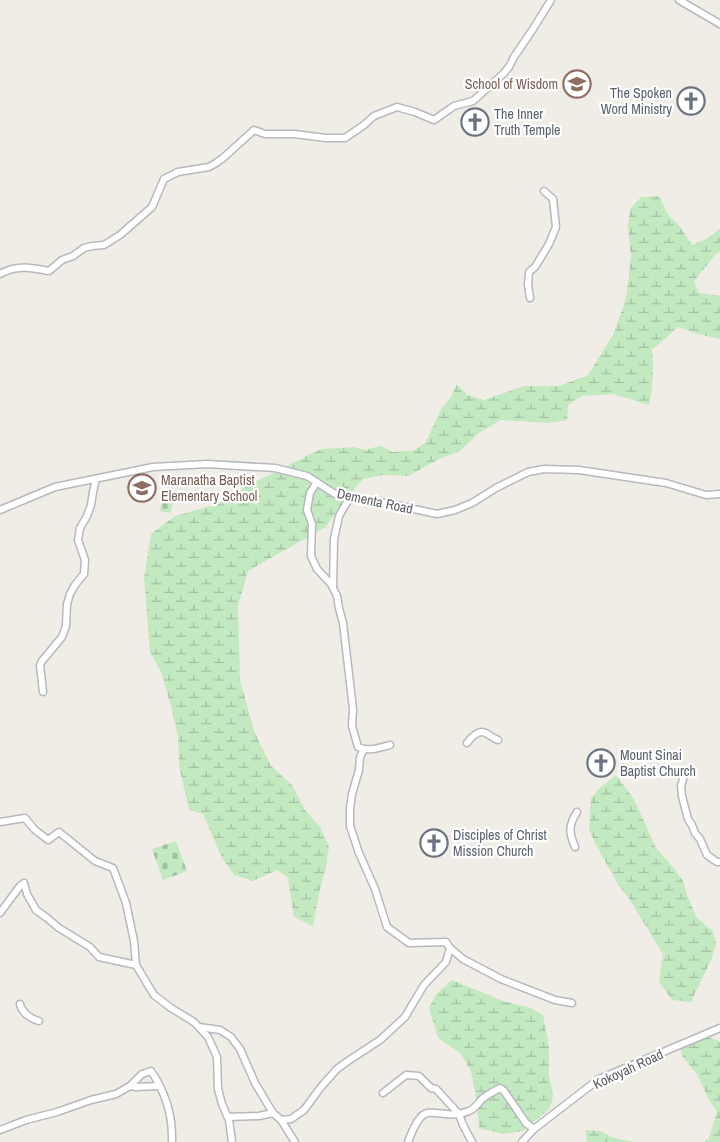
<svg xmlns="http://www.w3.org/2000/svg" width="720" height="1142" font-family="'Archivo Narrow',sans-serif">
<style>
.wetland{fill:url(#wetland-marsh)}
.cemetery{fill:url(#cemetery-stones)}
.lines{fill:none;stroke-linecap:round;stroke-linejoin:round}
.minor-casing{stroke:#b6b9bd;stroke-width:9}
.minor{stroke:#fff;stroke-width:6}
.labels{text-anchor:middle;stroke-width:4.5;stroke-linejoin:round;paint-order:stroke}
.education-label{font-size:14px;fill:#785e54;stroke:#fff;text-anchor:end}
.worship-label{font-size:14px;fill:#5b616d;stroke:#fff;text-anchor:start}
.street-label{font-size:14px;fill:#5d6267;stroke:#fff}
</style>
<defs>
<pattern id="wetland-marsh" width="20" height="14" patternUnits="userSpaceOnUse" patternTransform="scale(1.25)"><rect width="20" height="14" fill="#c3e9c1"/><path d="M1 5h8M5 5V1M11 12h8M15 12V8" fill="none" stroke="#a2c0a1"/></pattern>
<pattern id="cemetery-stones" width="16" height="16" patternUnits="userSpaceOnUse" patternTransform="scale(1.25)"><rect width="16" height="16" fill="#c3e9c1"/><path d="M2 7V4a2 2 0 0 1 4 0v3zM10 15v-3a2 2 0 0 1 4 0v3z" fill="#a2c0a1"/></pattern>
</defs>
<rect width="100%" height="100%" fill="#f0ede6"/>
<g class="wetland">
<path d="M 659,196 L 667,213 L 680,227 L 692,245 L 706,239 L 720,229 L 720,252 L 715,255 L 694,281 L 699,293 L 720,296 L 720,339 L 698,334 L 678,327 L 652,350 C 654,370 653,386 649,405 L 613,394 L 582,396 L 568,405 L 567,420 L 547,423 L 501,420 L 479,433 L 459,452 L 443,457 L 408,476 L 383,475 L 363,479 L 339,507 L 326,527 L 248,571 L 238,606 L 240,680 L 254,731 L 271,766 L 292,785 L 305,810 L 320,827 L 329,847 L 326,868 L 320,889 L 313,926 L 294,917 L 288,878 L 277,870 L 253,881 L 234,875 L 222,858 L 203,814 L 189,810 L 179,766 L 178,738 L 171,706 L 161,672 L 150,652 L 144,578 L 151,534 L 175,516 L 218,504 L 249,485 L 321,449 L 354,447 L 365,450 L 380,446 L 393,452 L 415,450 L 426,442 L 441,409 L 451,397 L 457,384 L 467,395 L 484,400 L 524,386 L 559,386 L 588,375 L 614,333 L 625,301 L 627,292 L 631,256 L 628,227 L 630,209 L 641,197 Z"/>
<polygon points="616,775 634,799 656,848 673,867 683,881 687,895 697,918 713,931 716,943 712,958 691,1002 672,1000 659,982 663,954 628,897 619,886 597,847 589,830 591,798 601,787"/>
<polygon points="452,980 503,1001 531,1008 543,1015 549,1046 549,1075 553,1094 552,1103 548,1110 523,1131 503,1134 479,1128 477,1103 471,1071 461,1054 438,1038 429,1008 436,994"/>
<polygon points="702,1035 720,1041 720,1142 705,1142 709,1138 717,1112 708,1098 697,1074 682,1056 681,1043"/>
<polygon points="585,1130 601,1131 611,1137 633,1142 587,1142"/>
</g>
<g class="cemetery">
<polygon points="163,491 174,493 171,513 160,511"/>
<polygon points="176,841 187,871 163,880 152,849"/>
</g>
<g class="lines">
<g class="minor-casing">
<g id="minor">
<polyline points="679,0 720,24"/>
<path d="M 0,274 C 17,264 32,268 49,271 L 62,260 L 73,256 L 84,248 L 92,246 L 104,245 L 120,235 L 152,207 L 164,179 L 178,172 L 209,167 L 216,163 L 223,158 L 254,130 L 265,134 L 294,134 L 326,138 L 345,138 L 364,125 L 374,116 L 397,107 L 415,112 L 434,120 L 454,106 L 473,101 L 503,74 L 509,67 L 514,57 L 533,29 L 551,0"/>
<polyline points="530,298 528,285 529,272 535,267 549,244 556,227 553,199 544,191"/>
<path d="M 317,482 L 310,493 L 307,510 L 312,524 L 311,556 L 317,569 L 331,584 L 337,596 L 339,608 L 343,623 L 353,709 L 352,726 L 358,747 C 368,752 379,748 390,745"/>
<polyline points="0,510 55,487 153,467 207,464 275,468 307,476 335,494 391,504 437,514 455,510 472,503 496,488 528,472 544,469 579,470 666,483 706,495 720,494"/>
<polyline points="333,587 334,539 339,516 350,497"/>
<polyline points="43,692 40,665 42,661 62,637 66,626 67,604 70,594 75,585 84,574 85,560 78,540 80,528 87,516 91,505 93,492 96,479"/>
<path d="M 467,743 C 470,739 471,737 476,734 C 485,728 489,737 498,740"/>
<polyline points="685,772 681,786 682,796 688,819 692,825 695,833 700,839 707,855 717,862 720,862"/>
<polyline points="0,822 25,818 34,829 48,840 59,832 95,861 113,868 126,903 134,941 136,965 154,995 171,1008 194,1022 208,1037 217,1057 218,1089 222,1104 229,1120 232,1142"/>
<path d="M 575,847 C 569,833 568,826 577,812"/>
<polyline points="0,913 20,886 24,883 27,894 36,910 47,918 59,928 90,947 99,957 136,965"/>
<polyline points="450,948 463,959 501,979 555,1000 572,1003"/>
<path d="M 20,1004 C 22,1013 31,1019 39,1021"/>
<polyline points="199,1027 220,1030 231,1037 240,1049 255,1083 273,1113"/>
<polyline points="130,1086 136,1087 159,1086"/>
<polyline points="383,1093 406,1075 419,1076 431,1088 436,1089 459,1114 463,1125 472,1142"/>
<polyline points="228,1117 259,1116 273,1113 281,1120 291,1119 304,1110 321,1087 337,1069 348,1061 380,1040 405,1017 424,985 446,962 450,948 446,942 409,943 387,927 375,889 359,853 350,826 350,808 352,794 359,770 360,757 364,749"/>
<polyline points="281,1120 295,1142"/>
<path d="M 0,1130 L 26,1120 L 57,1112 L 91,1100 L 116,1094 L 130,1086 L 142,1074 L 151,1071 C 161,1085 169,1105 171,1122 C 172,1129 172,1136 172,1142"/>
<path d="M 408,1142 C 411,1134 415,1124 420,1118 C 427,1109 437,1114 446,1114 C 454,1115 462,1114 469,1111 C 475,1109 479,1102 483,1098 C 489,1094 494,1091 500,1088 L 504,1091 L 526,1123 L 534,1129"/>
<polyline points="522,1142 534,1129 599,1079 720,1028"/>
</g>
</g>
<use href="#minor" class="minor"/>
</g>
<defs>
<g id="school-ring" transform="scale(1.4375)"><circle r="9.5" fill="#fff" stroke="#8d6e63" stroke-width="1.5"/><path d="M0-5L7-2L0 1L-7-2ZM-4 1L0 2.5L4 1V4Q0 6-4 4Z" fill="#8d6e63"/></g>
<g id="church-ring" transform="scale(1.4375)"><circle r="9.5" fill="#fff" stroke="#6b7280" stroke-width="1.5"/><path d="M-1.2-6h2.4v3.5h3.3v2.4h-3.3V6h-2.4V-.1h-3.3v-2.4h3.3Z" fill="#6b7280"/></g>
</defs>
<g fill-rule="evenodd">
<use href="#school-ring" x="577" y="84"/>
<use href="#church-ring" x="691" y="101"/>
<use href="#church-ring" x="475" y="122"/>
<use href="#school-ring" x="142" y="488"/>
<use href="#church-ring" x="601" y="763"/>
<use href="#church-ring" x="434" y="843"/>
</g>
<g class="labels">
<g class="education-label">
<text x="558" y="89">School of Wisdom</text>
<text x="161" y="485" text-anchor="start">Maranatha Baptist<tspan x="161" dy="16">Elementary School</tspan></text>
</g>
<g class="worship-label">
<text x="672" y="98" text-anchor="end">The Spoken<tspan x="672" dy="16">Word Ministry</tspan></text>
<text x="494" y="119">The Inner<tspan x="494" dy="16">Truth Temple</tspan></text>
<text x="620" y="760">Mount Sinai<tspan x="620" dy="16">Baptist Church</tspan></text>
<text x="453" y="840">Disciples of Christ<tspan x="453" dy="16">Mission Church</tspan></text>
</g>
<g class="street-label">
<text transform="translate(375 501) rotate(12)" y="5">Dementa Road</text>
<text transform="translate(628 1069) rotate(-25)" y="5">Kokoyah Road</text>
</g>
</g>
</svg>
